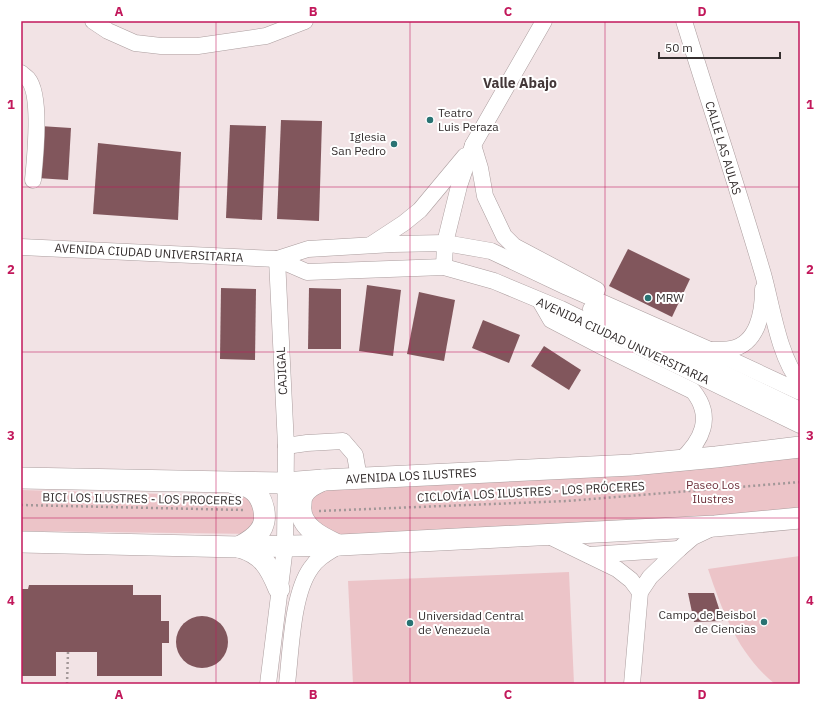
<svg xmlns="http://www.w3.org/2000/svg" width="821" height="705" font-family="'IBM Plex Sans',sans-serif">
<style>
.green{fill:#ecc4c8}
.building{fill:#81565c}
.lines{fill:none;stroke-linecap:round;stroke-linejoin:round}
.minor-casing{stroke:#ab9d9e;stroke-width:17}
.major-casing{stroke:#ab9d9e;stroke-width:22}
.path{stroke:#a29798;stroke-width:2.5;stroke-dasharray:2 3;stroke-linecap:butt}
.minor{stroke:#fff;stroke-width:16}
.major{stroke:#fff;stroke-width:21}
.grid{fill:none;stroke:#c2185b;stroke-width:1;stroke-opacity:0.55}
.poi-dot{fill:#297373;stroke:#fff;stroke-width:1.5}
.labels{text-anchor:middle;stroke-width:4;stroke-linejoin:round;paint-order:stroke}
.poi-label{font-size:12px;fill:#352f2f;stroke:#fff;text-anchor:start}
.street-label{font-size:12px;fill:#352f2f;stroke:#fff}
.park-label{font-size:12px;fill:#6e313b;stroke:#fff}
.quarter-label{font-size:14px;font-weight:bold;fill:#433738;stroke:#fff}
.neatline{fill:none;stroke:#c2185b;stroke-width:1.5}
.grid-label{font-size:13px;text-anchor:middle;font-weight:bold;fill:#c2185b}
</style>
<rect width="100%" height="100%" fill="#f2e3e5"/>
<g class="green">
<polygon points="800,447 800,511 326,540 301,499 305,492"/>
<polygon points="21,490 236,496 258,499 259,534 21,531"/>
<path d="M 800,556 L 800,684 L 775,684 C 738,654 723,613 708,569 Z"/>
<polygon points="569,572 574,684 353,684 348,581"/>
</g>
<g class="building">
<polygon points="281,120 322,121 319,221 277,219"/>
<polygon points="230,125 266,126 262,220 226,218"/>
<polygon points="40,126 71,128 68,180 37,178"/>
<polygon points="98,143 181,152 178,220 93,214"/>
<polygon points="628,249 690,279 672,317 609,286"/>
<polygon points="367,285 401,290 393,356 359,351"/>
<polygon points="221,288 256,289 255,360 220,359"/>
<polygon points="309,288 341,289 341,349 308,349"/>
<polygon points="419,292 455,300 444,361 407,354"/>
<polygon points="483,320 520,335 509,363 472,348"/>
<polygon points="544,346 581,370 569,390 531,366"/>
<polygon points="29,585 133,585 133,595 161,595 161,621 169,621 169,643 162,643 162,676 97,676 97,652 56,652 56,676 21,676 21,589 28,589"/>
<polygon points="688,593 714,593 723,621 694,622"/>
<circle cx="202" cy="642" r="26"/>
</g>
<g class="lines">
<g class="minor-casing">
<g id="minor">
<polyline points="93,21 108,31 135,43 161,46 198,46 266,36 305,21"/>
<path d="M 684,21 C 710,105 738,189 763,274 C 772,306 779,358 800,382"/>
<path d="M 21,73 C 23,75 26,77 28,79 C 42,95 35,159 33,180"/>
<polyline points="473,145 480,168 485,196 504,236 514,246 597,290"/>
<polyline points="372,244 404,223 420,210 465,156"/>
<polyline points="21,247 277,259 308,249 393,244 445,243 491,251 567,287 710,350 800,392"/>
<polyline points="277,259 307,272 444,267 494,281 561,309 800,425"/>
<polyline points="444,267 445,243 459,186 473,145 544,21"/>
<path d="M 540,301 L 551,320 L 599,345 L 693,391 C 714,417 702,441 680,461"/>
<polyline points="591,309 800,410"/>
<path d="M 712,350 C 718,350 725,350 731,349 C 758,344 763,312 763,289"/>
<polyline points="286,446 307,443 343,441 355,455 359,478"/>
<polyline points="547,535 617,569 631,580 640,592"/>
<polyline points="589,555 679,549"/>
<polyline points="268,684 285,547 286,446 277,259"/>
<path d="M 287,684 C 291,651 292,594 311,568 C 318,557 329,552 340,545"/>
<polyline points="632,684 640,592 650,577 679,549 693,537 712,528"/>
</g>
</g>
<g class="major-casing">
<g id="major">
<polyline points="21,478 285,483 323,480 632,465 716,457 800,447"/>
<path d="M 323,480 C 317,483 309,486 305,492 C 302,495 301,500 301,504 C 298,526 320,537 338,545"/>
<path d="M 235,484 C 240,485 245,485 250,488 C 263,495 270,520 259,532 C 254,539 246,543 239,547"/>
<polyline points="21,542 239,547 340,545 715,526 800,518"/>
<path d="M 239,547 C 263,554 270,567 279,589"/>
</g>
</g>
<g class="path">
<polyline points="21,505 244,510"/>
<polyline points="319,511 567,501 800,482"/>
<polyline points="67,684 68,652"/>
</g>
<use href="#minor" class="minor"/>
<use href="#major" class="major"/>
</g>
<path class="grid" d="M 216,21 L 216,684M 410,21 L 410,684M 605,21 L 605,684M 21,187 L 800,187M 21,352 L 800,352M 21,518 L 800,518"/>
<g class="poi-dot">
<circle cx="430" cy="120" r="4"/>
<circle cx="394" cy="144" r="4"/>
<circle cx="648" cy="298" r="4"/>
<circle cx="764" cy="622" r="4"/>
<circle cx="410" cy="623" r="4"/>
</g>
<g class="labels">
<g class="poi-label">
<text x="438" y="117">Teatro<tspan x="438" dy="14">Luis Peraza</tspan></text>
<text x="386" y="141" text-anchor="end">Iglesia<tspan x="386" dy="14">San Pedro</tspan></text>
<text x="656" y="302">MRW</text>
<text x="756" y="619" text-anchor="end">Campo de Beisbol<tspan x="756" dy="14">de Ciencias</tspan></text>
<text x="418" y="620">Universidad Central<tspan x="418" dy="14">de Venezuela</tspan></text>
</g>
<g class="street-label">
<text transform="translate(723 148) rotate(73)" y="4">CALLE LAS AULAS</text>
<text transform="translate(149 253) rotate(3)" y="4">AVENIDA CIUDAD UNIVERSITARIA</text>
<text transform="translate(623 341) rotate(25)" y="4">AVENIDA CIUDAD UNIVERSITARIA</text>
<text transform="translate(282 371) rotate(-93)" y="4">CAJIGAL</text>
<text transform="translate(411 476) rotate(-3)" y="4">AVENIDA LOS ILUSTRES</text>
<text transform="translate(531 492) rotate(-3)" y="4">CICLOVÍA LOS ILUSTRES - LOS PRÓCERES</text>
<text transform="translate(142 499) rotate(1)" y="4">BICI LOS ILUSTRES - LOS PROCERES</text>
</g>
<g class="park-label">
<text x="713" y="489">Paseo Los<tspan x="713" dy="14">Ilustres</tspan></text>
</g>
<g class="quarter-label">
<text x="520" y="88">Valle Abajo</text>
</g>
</g>
<rect width="821" height="705" fill="none" stroke="#ffffff" stroke-width="44"/>
<path d="M659 52v6h121v-6" fill="none" stroke="#352f2f" stroke-width="2"/>
<text x="665" y="52" font-size="12" fill="#352f2f" stroke="#ffffff" stroke-width="3" paint-order="stroke">50 m</text>
<rect x="22" y="22" width="777" height="661" class="neatline"/>
<g class="grid-label">
<text x="119" y="16">A</text>
<text x="313" y="16">B</text>
<text x="508" y="16">C</text>
<text x="702" y="16">D</text>
<text x="11" y="109">1</text>
<text x="810" y="109">1</text>
<text x="11" y="274">2</text>
<text x="810" y="274">2</text>
<text x="11" y="440">3</text>
<text x="810" y="440">3</text>
<text x="11" y="605">4</text>
<text x="810" y="605">4</text>
<text x="119" y="699">A</text>
<text x="313" y="699">B</text>
<text x="508" y="699">C</text>
<text x="702" y="699">D</text>
</g>
</svg>
